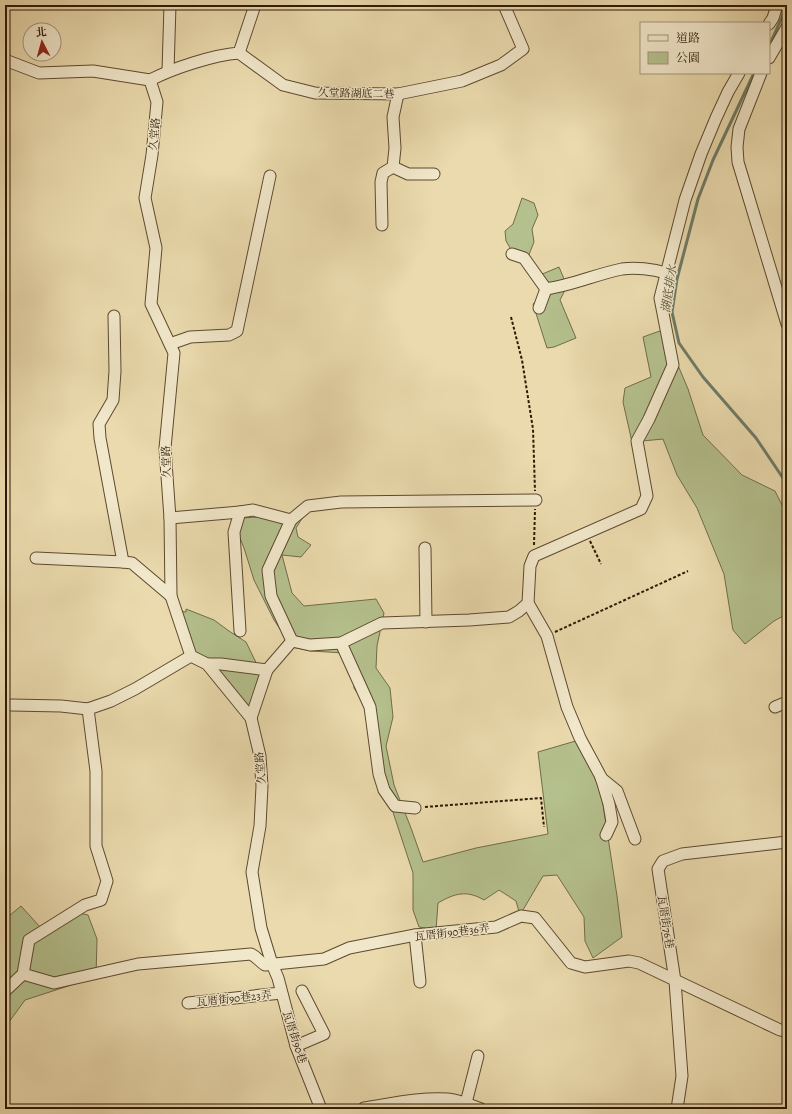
<svg xmlns="http://www.w3.org/2000/svg" width="792" height="1114" font-family="Alegreya,'Noto Serif TC',serif">
<style>
.green{fill:#b4c08d;stroke:#716c49}
.lines{fill:none;stroke-linecap:round;stroke-linejoin:round}
.stream{stroke:#6e7a67;stroke-width:3}
.minor-casing{stroke:#5d492f;stroke-width:13}
.path{stroke:#2e1905;stroke-width:2;stroke-dasharray:3 2;stroke-linecap:butt}
.minor{stroke:#f1e7ca;stroke-width:11}
.labels{text-anchor:middle;stroke-width:3;stroke-linejoin:round;paint-order:stroke}
.street-label{font-size:11px;fill:#2e1905;stroke:#f1e7ca}
.water-label{font-size:12px;font-style:italic;fill:#4e4a36;stroke:#f1e7ca}
</style>
<rect width="100%" height="100%" fill="#eadaad"/>
<filter id="stains"><feTurbulence type="fractalNoise" baseFrequency=".005" numOctaves="4"/><feColorMatrix values="0 0 0 0 .2 0 0 0 0 .09 0 0 0 0 .02 0 0 0 .5 -.17"/></filter>
<radialGradient id="worn" r=".72"><stop offset=".6" stop-color="#630" stop-opacity="0"/><stop offset="1" stop-color="#630" stop-opacity=".3"/></radialGradient>
<g class="green">
<polygon points="522,198 534,203 538,215 532,229 534,242 528,257 513,253 506,241 505,231 513,224"/>
<polygon points="559,267 567,286 560,300 576,338 554,347 547,348 533,304 546,294 540,275"/>
<polygon points="671,327 677,363 688,389 703,435 742,475 775,491 787,515 787,614 774,621 745,644 733,630 724,574 697,508 677,475 663,439 632,442 623,402 625,388 651,377 643,337"/>
<path d="M 275,516 L 303,517 L 296,528 L 298,537 L 311,545 L 301,557 L 282,555 L 292,593 L 304,606 L 376,599 L 384,613 L 377,646 L 376,668 L 390,688 L 393,717 L 386,746 L 394,785 L 411,828 L 423,862 L 476,848 L 548,834 L 538,752 L 579,740 L 598,772 L 617,896 L 622,937 L 593,958 L 585,941 L 584,917 L 557,875 L 543,876 L 520,915 L 516,901 L 499,890 L 484,900 C 467,890 455,893 438,903 L 436,930 L 419,927 L 413,910 L 413,873 L 389,800 L 368,715 L 363,702 L 354,688 L 354,673 L 344,653 L 311,651 L 292,647 L 274,620 L 254,580 L 244,548 L 232,518 L 242,518 Z"/>
<polygon points="186,609 214,620 229,631 246,642 266,683 268,685 259,705 252,714 191,656 191,638 180,611 186,612"/>
<polygon points="21,906 41,928 69,911 88,915 97,939 96,977 25,1000 9,1022 5,1024 5,911 9,916"/>
</g>
<g class="lines">
<g class="stream">
<polyline points="769,46 787,6"/>
<polyline points="754,73 713,160 698,199 677,279 672,312 679,343 703,377 756,438 787,484"/>
</g>
<g class="minor-casing">
<g id="minor">
<path d="M 255,5 L 239,53 C 213,55 174,68 150,80 L 157,102 L 152,155 L 145,198 L 156,248 L 151,304 L 174,353 L 165,448 L 170,518 L 171,596 L 191,656 L 207,664 L 251,718 L 260,756 L 262,786 L 260,826 L 252,872 L 261,928 L 272,964 L 278,978 L 296,1046 L 321,1109"/>
<polyline points="769,24 773,18 777,5"/>
<polyline points="239,53 283,85 315,93 398,94 462,81 501,65 523,49 504,5"/>
<polyline points="769,58 787,27"/>
<polyline points="5,60 39,73 93,71 150,80"/>
<polyline points="168,71 170,5"/>
<polyline points="761,73 739,129 737,147 738,162 787,324"/>
<polyline points="393,167 408,174 434,174"/>
<polyline points="382,225 381,182 383,173 393,167 395,148 393,117 398,94"/>
<path d="M 512,254 L 524,258 L 546,289 C 573,285 597,274 622,269 C 635,267 653,269 666,273"/>
<polyline points="539,308 546,289"/>
<polyline points="170,344 190,337 229,335 237,331 270,176"/>
<polyline points="170,518 240,512"/>
<polyline points="291,520 268,570 271,596 292,641"/>
<polyline points="425,548 426,622"/>
<polyline points="36,558 123,562 100,438 99,424 113,400 115,371 114,316"/>
<polyline points="123,562 132,563 171,596"/>
<polyline points="528,603 547,636 567,707 580,738 601,777 609,804 612,822 606,835"/>
<polyline points="240,631 234,532 240,512 253,510 291,520 308,506 341,502 536,500"/>
<polyline points="341,643 370,707 379,774 384,790 395,806 415,808"/>
<polyline points="207,664 221,664 267,670"/>
<polyline points="11,705 61,706 88,709"/>
<polyline points="775,707 787,702"/>
<polyline points="251,718 267,670 292,641 310,645 341,643 382,623 469,620 509,617 519,611 528,603 530,566 534,556 641,509 647,496 637,441 649,419 673,365 660,298 685,200 701,154 716,118 728,92 739,73"/>
<polyline points="601,778 617,791 635,839"/>
<polyline points="415,935 420,982"/>
<path d="M 23,974 L 54,983 L 138,964 L 251,954 C 257,957 260,962 265,965 L 324,959 L 349,948 L 415,935 L 496,927 L 521,916 L 535,918 L 571,963 L 585,967 L 629,961 L 639,963 L 780,1030 L 787,1031"/>
<polyline points="5,991 23,974 29,940 85,905 101,900 107,881 96,846 96,771 88,709 111,701 135,689 191,656"/>
<polyline points="188,1003 281,993"/>
<polyline points="296,1046 324,1034 302,991"/>
<polyline points="466,1103 478,1056"/>
<path d="M 364,1108 C 391,1104 421,1097 448,1099 C 459,1100 471,1105 481,1109"/>
<polyline points="677,1109 682,1076 675,981 658,869 663,861 682,854 787,842"/>
</g>
</g>
<g class="path">
<polyline points="511,317 522,360 533,429 535,491"/>
<polyline points="590,541 601,564"/>
<polyline points="534,545 535,509"/>
<polyline points="555,632 688,571"/>
<polyline points="425,807 541,798 544,827"/>
</g>
<use href="#minor" class="minor"/>
</g>
<g class="labels">
<g class="street-label">
<text transform="translate(356 93) rotate(1)" y="4">久堂路湖底二巷</text>
<text transform="translate(154 134) rotate(-84)" y="4">久堂路</text>
<text transform="translate(166 462) rotate(-92)" y="4">久堂路</text>
<text transform="translate(260 768) rotate(-95)" y="4">久堂路</text>
<text transform="translate(666 922) rotate(81)" y="4">瓦厝街76巷</text>
<text transform="translate(452 932) rotate(-7)" y="4">瓦厝街90巷36弄</text>
<text transform="translate(234 998) rotate(-6)" y="4">瓦厝街90巷23弄</text>
<text transform="translate(295 1037) rotate(72)" y="4">瓦厝街90巷</text>
</g>
<g class="water-label">
<text transform="translate(669 289) rotate(-82)" y="4">湖底排水</text>
</g>
</g>
<rect width="792" height="1114" fill="none" stroke="#eadaad" stroke-width="20"/>
<rect x="6" y="6" width="780" height="1102" fill="none" stroke="#2e1905" stroke-width="2"/>
<rect x="10" y="10" width="772" height="1094" fill="none" stroke="#2e1905"/>
<rect x="640" y="22" width="130" height="52" fill="#f1e7ca" stroke="#a3957b"/>
<rect x="648" y="35" width="20" height="6" fill="#f1e7ca" stroke="#a3957b"/>
<text x="676" y="42" font-size="12" fill="#2e1905">道路</text>
<rect x="648" y="52" width="20" height="12" fill="#b4c08d" stroke="#a3957b"/>
<text x="676" y="62" font-size="12" fill="#2e1905">公園</text>
<g transform="translate(42 42) rotate(354)"><circle r="19" fill="#f1e7ca" stroke="#a3957b"/>
<path d="M0-3L7 15L0 10L-7 15Z" fill="#8f2418"/>
<text y="-6" font-size="11" font-weight="bold" text-anchor="middle" fill="#2e1905">北</text>
</g>
<rect width="100%" height="100%" filter="url(#stains)"/>
<rect width="100%" height="100%" fill="url(#worn)"/>
</svg>
